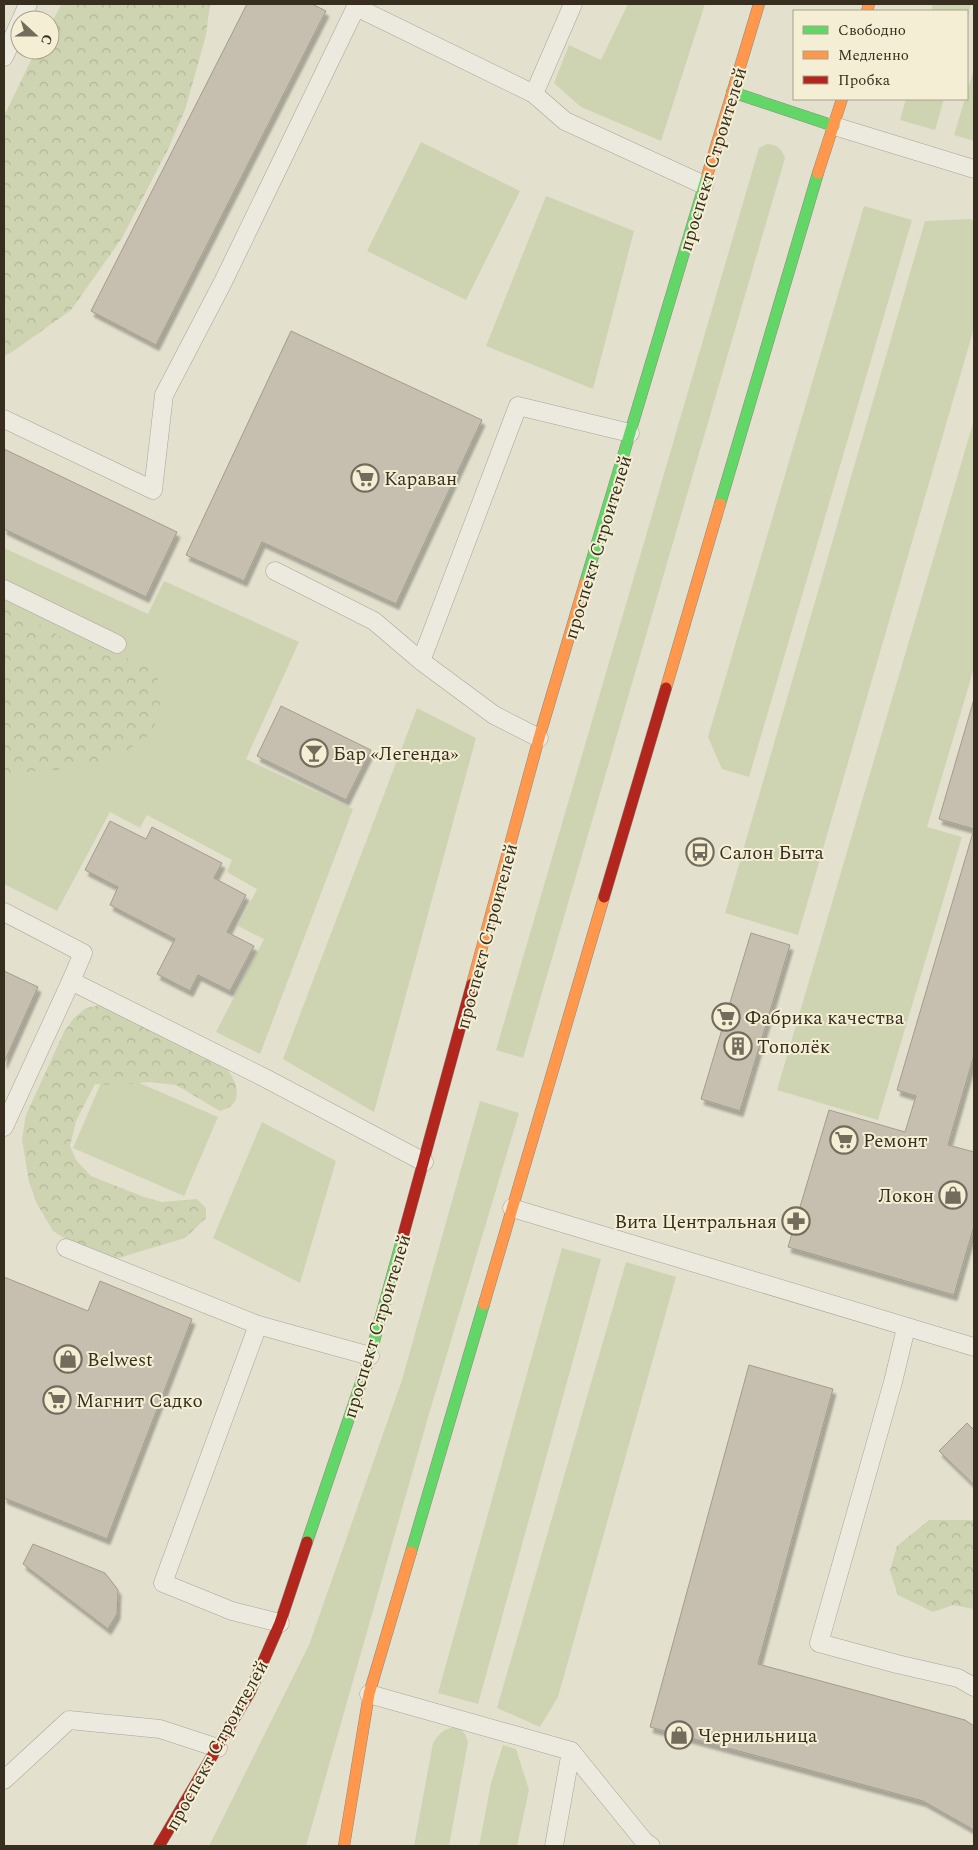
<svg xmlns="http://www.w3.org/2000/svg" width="978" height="1850" font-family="Spectral,serif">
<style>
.green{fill:#ced4b1}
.forest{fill:url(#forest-crowns)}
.building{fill:#c6bfaf;stroke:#a39c8d;filter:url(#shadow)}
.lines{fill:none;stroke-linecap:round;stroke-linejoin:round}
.lane-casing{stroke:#a8a497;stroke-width:19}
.fast-casing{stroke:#8e8a7e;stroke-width:12}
.slow-casing{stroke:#8e8a7e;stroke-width:12}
.jam-casing{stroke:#8e8a7e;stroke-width:12}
.lane{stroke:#ece9df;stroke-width:18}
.fast{stroke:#63d668;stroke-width:11}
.slow{stroke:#ff974d;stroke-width:11}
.jam{stroke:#b3261e;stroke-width:11}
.labels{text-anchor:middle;stroke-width:4;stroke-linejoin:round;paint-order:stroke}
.street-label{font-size:19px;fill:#372e1f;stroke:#f4efd4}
.poi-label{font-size:19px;fill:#372e1f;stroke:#f4efd4;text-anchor:start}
</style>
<defs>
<pattern id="forest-crowns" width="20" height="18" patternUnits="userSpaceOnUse" patternTransform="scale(1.25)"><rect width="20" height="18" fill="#ced4b1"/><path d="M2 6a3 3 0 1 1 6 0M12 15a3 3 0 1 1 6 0" fill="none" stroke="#b2b698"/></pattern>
<filter id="shadow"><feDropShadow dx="3" dy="5.5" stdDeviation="1" flood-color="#0004"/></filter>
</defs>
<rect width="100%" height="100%" fill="#e3e0ce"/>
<g class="green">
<polygon points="628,4 705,4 661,141 581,107 554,83 569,45 601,60"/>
<polygon points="933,4 971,4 967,19 967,11 931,11"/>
<polygon points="974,68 974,141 954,135 965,99 967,99 967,93"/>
<polygon points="906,99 944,99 935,130 900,120"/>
<polygon points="421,142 520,191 466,300 367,251"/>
<path d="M 767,144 C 778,145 781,148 785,158 L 523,1058 L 496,1050 L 759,148 Z"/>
<polygon points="546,196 634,231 593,389 486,346"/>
<polygon points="864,206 912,220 749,777 722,769 708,737"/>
<polygon points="970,219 974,221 974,328 798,935 725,913 925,221"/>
<polygon points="974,420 974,668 927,827 962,837 878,1120 777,1090"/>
<polygon points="4,548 148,614 164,581 299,642 246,759 353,809 260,1054 216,1032 264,939 238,926 257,889 227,872 232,860 147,815 140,828 110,812 57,911 4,884"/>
<polygon points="417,708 476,738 374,1112 283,1059"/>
<polygon points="107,1069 218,1117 184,1196 73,1148"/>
<polygon points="480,1101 519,1113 429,1414 306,1846 209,1846 309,1645 402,1380"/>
<polygon points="262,1122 336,1161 300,1283 213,1238"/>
<polygon points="562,1248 601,1259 478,1704 438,1693"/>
<polygon points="626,1262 676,1277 558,1697 540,1727 497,1708"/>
<path d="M 455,1727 C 463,1730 466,1734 468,1742 L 449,1846 L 414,1846 L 433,1743 C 439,1734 443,1729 455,1727 Z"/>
<polygon points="503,1745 516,1749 529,1790 517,1846 479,1846 491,1783"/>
</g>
<g class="forest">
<polygon points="62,4 210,4 206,35 185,110 168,149 122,238 71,310 12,352 4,356 4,116 36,50 50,50 50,25"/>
<polygon points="4,603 61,637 145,664 157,676 161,695 160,713 151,734 111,761 71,769 9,773 4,776"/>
<path d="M 100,1005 L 114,1010 L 222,1063 C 231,1073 245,1093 231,1106 C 228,1108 223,1110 220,1111 L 176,1085 L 149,1082 L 117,1085 L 95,1084 L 76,1121 L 70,1146 L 76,1160 L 91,1176 L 144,1197 L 162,1202 L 197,1199 L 206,1208 L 206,1218 L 185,1238 L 115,1259 L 81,1249 L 53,1231 L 37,1204 L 29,1182 L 22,1139 L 26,1115 L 64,1032 L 74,1018 L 86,1008 Z"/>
<polygon points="929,1520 974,1520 974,1609 953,1605 933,1612 898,1595 890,1571 897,1546"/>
</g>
<g class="building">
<polygon points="247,4 312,4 326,11 156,345 91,311"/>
<polygon points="291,331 482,420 396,604 262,542 244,581 186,555"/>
<polygon points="4,449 177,532 146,597 4,529"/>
<polygon points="974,699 974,1055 948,1145 974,1152 974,1226 954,1295 788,1247 829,1110 905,1132 916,1096 897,1090 974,829 939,819"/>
<polygon points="281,706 371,750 346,800 257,756"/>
<polygon points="110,821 146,839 152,827 222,863 214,878 246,895 227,932 254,946 230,991 198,975 190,991 157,974 175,939 110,905 118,887 85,870"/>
<polygon points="751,933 790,945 740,1111 701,1099"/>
<polygon points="4,971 38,987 4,1063"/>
<polygon points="4,1277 88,1311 100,1281 192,1319 107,1539 4,1498"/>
<polygon points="749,1365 833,1389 758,1664 965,1720 974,1726 974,1830 923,1801 650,1727"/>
<polygon points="967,1423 974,1430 974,1485 939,1451"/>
<polygon points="33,1544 105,1573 118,1590 117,1614 108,1629 23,1564"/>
</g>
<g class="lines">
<g class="lane-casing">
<g id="lane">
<polyline points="356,7 534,94 565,121 704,185"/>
<polyline points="21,20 28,4"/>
<polyline points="4,57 20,22"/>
<polyline points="534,94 573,4"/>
<polyline points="834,126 974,169"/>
<polyline points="4,419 153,490 164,395 223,282 356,7 356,4"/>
<polyline points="275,571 374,621 421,661 494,715 539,738"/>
<polyline points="4,589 117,644"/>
<polyline points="421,661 518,406 630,433"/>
<polyline points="4,912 83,953 71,981 265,1078 424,1162"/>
<polyline points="4,1127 71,981"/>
<polyline points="512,1208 974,1347"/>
<polyline points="66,1248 258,1325 370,1356"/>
<polyline points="258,1325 163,1583 232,1611 280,1623"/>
<polyline points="906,1328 893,1382 819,1643 897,1664 958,1678 974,1687"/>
<polyline points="369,1694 571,1751 554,1846"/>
<polyline points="571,1751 644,1841 651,1846"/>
<polyline points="4,1780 69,1720 160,1729 218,1748"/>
</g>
</g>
<g class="fast-casing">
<g id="fast">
<polyline points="732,92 834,126"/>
<polyline points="720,504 818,173"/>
<polyline points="585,583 707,176"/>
<polyline points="307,1542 370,1356 403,1236"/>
<polyline points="411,1552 484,1304"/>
</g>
</g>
<g class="slow-casing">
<g id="slow">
<polyline points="867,11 869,4"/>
<polyline points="818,173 842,99"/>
<polyline points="707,176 759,4"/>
<polyline points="666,688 720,504"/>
<polyline points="472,984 539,738 585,583"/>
<polyline points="484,1304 604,897"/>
<polyline points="344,1846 369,1694 411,1552"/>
</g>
</g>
<g class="jam-casing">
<g id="jam">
<polyline points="604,897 666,688"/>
<polyline points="403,1236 472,984"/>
<polyline points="159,1846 250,1692 280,1623 307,1542"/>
</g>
</g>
<use href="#lane" class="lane"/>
<use href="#fast" class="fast"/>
<use href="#slow" class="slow"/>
<use href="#jam" class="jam"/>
</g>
<defs>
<g id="supermarket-ring" transform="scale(1.4375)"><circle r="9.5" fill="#f4efd4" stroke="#736c5c" stroke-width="1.5"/><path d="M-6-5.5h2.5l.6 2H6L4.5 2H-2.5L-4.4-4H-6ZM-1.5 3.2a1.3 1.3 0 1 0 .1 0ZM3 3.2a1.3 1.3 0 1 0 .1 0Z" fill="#736c5c"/></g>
<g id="bar-ring" transform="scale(1.4375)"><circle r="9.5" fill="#f4efd4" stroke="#736c5c" stroke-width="1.5"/><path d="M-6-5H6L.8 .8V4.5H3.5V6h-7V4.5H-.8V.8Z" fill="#736c5c"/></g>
<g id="bus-ring" transform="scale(1.4375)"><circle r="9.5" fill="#f4efd4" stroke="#736c5c" stroke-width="1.5"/><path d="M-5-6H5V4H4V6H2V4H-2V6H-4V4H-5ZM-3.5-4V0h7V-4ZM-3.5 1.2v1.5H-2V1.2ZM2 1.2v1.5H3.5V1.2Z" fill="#736c5c"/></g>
<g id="building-ring" transform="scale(1.4375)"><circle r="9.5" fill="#f4efd4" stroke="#736c5c" stroke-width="1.5"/><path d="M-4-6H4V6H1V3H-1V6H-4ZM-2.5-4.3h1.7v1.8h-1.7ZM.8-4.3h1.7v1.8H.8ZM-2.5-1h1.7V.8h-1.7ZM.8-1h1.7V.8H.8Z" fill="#736c5c"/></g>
<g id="shop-ring" transform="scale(1.4375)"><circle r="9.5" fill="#f4efd4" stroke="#736c5c" stroke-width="1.5"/><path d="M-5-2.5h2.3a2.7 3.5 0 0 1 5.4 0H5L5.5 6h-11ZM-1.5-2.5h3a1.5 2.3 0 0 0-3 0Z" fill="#736c5c"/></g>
<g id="pharmacy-ring" transform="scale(1.4375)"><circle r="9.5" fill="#f4efd4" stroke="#736c5c" stroke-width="1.5"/><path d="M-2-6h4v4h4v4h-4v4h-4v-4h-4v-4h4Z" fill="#736c5c"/></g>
</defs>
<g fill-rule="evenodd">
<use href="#supermarket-ring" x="365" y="478"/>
<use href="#bar-ring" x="314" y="753"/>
<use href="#bus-ring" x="700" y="852"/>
<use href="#supermarket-ring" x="726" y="1017"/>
<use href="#building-ring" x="738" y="1046"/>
<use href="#supermarket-ring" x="844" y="1140"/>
<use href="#shop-ring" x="953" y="1195"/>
<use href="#pharmacy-ring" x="796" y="1221"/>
<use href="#shop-ring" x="68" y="1359"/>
<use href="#supermarket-ring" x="57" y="1400"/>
<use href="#shop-ring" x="679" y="1735"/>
</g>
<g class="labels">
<g class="street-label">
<text transform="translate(712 159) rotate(-73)" y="7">проспект Строителей</text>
<text transform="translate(597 547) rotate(-73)" y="7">проспект Строителей</text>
<text transform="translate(486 936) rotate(-75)" y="7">проспект Строителей</text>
<text transform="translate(376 1326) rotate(-73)" y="7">проспект Строителей</text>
<text transform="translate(216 1745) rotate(-61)" y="7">проспект Строителей</text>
</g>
<g class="poi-label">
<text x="384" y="485">Караван</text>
<text x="333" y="760">Бар «Легенда»</text>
<text x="719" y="859">Салон Быта</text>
<text x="745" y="1024">Фабрика качества</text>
<text x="757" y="1053">Тополёк</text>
<text x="863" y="1147">Ремонт</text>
<text x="934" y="1202" text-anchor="end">Локон</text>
<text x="777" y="1228" text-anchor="end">Вита Центральная</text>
<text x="87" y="1366">Belwest</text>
<text x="76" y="1407">Магнит Садко</text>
<text x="698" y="1742">Чернильница</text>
</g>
</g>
<rect width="978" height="1850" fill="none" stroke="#372e1f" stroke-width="10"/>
<rect x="793" y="10" width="175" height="90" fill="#f4efd4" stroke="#a8a28c"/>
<rect x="803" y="26" width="25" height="8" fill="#63d668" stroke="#a8a28c"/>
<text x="838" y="35" font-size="15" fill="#372e1f">Свободно</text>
<rect x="803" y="51" width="25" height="8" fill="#ff974d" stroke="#a8a28c"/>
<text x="838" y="60" font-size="15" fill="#372e1f">Медленно</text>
<rect x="803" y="76" width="25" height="8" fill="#b3261e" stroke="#a8a28c"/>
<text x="838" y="85" font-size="15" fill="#372e1f">Пробка</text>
<g transform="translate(35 35) rotate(111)"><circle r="24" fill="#f4efd4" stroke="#a8a28c"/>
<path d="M0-4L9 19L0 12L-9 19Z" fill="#736c5c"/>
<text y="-8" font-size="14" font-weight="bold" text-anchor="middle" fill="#372e1f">С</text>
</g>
</svg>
